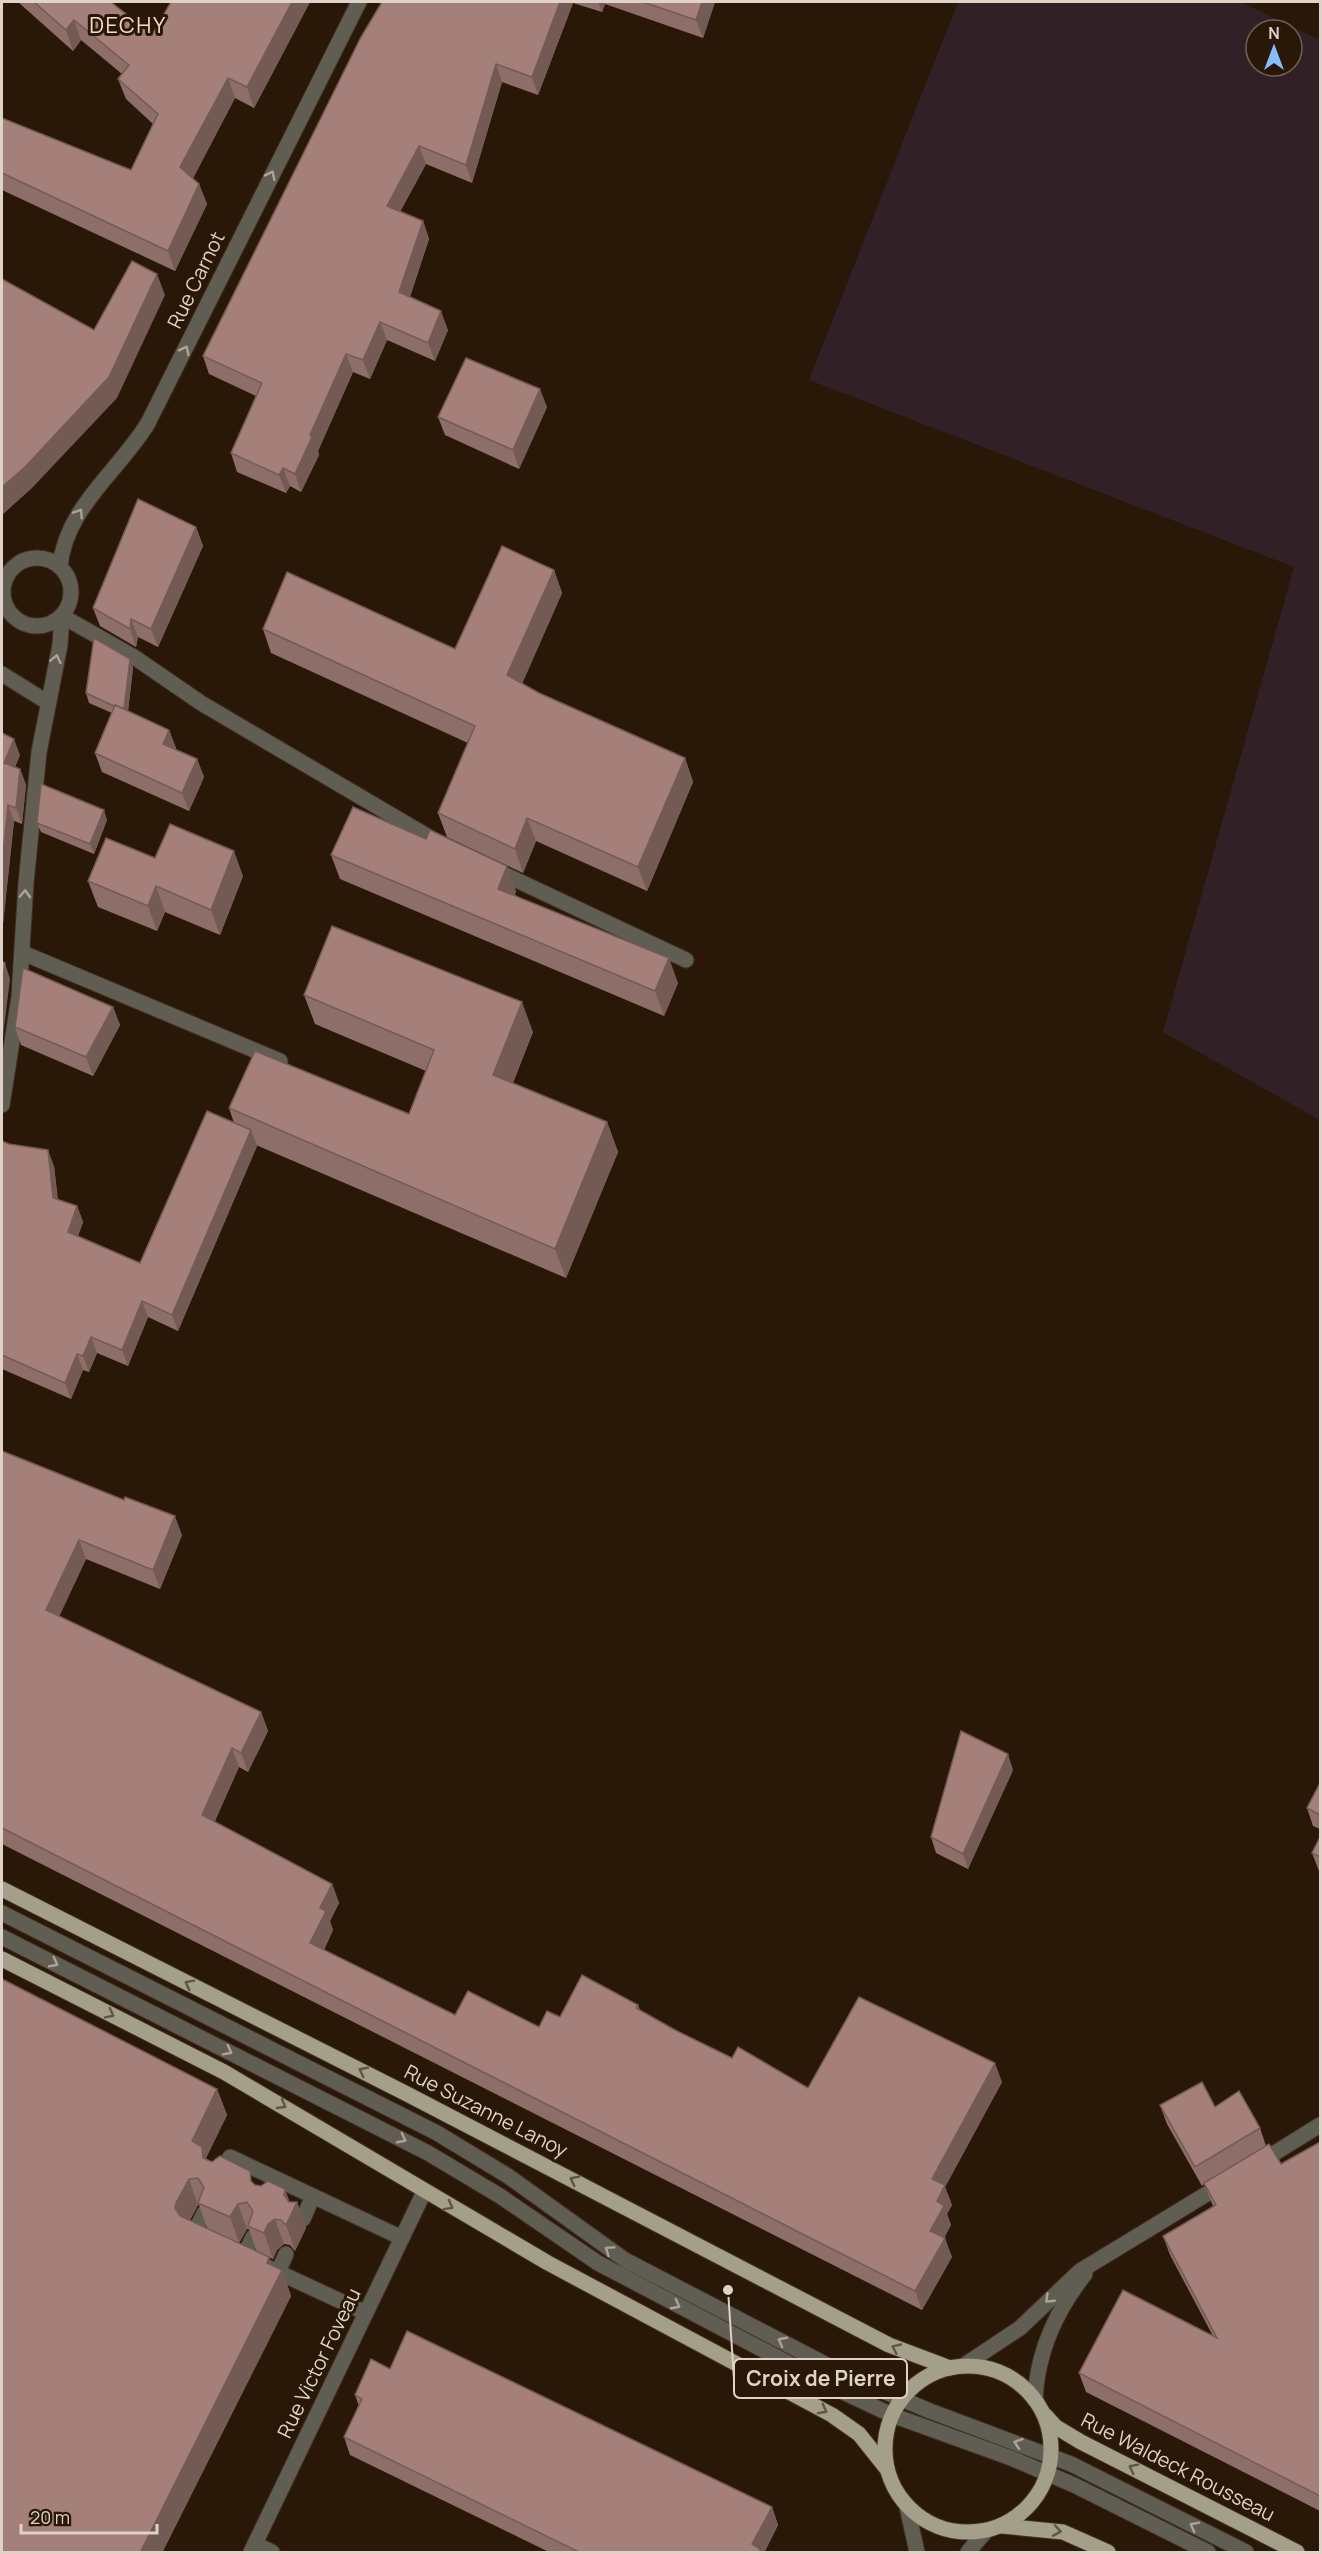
<svg xmlns="http://www.w3.org/2000/svg" width="1322" height="2554" font-family="Manrope,sans-serif">
<style>
.green{fill:#322027;fill-rule:evenodd}
.lines{fill:none;stroke-linecap:round;stroke-linejoin:round}
.service-casing{stroke:#423223;stroke-width:17}
.minor-casing{stroke:#423223;stroke-width:17}
.primary-casing{stroke:#423223;stroke-width:17}
.service{stroke:#605d52;stroke-width:15}
.minor{stroke:#605d52;stroke-width:15}
.primary{stroke:#a49f88;stroke-width:15}
.wall{fill:#8e6e69;fill-rule:evenodd}
.shaded-wall{fill:#745a55}
.building{fill:#a5807a;stroke:#745a55;stroke-width:1.5}
.oneway{stroke:#aca399}
.oneway2{stroke:#605542}
.labels{text-anchor:middle;stroke-width:6;stroke-linejoin:round;paint-order:stroke}
.street-label{font-size:20px;fill:#dfd2c8;stroke:#291808}
.quarter-label{font-size:22px;letter-spacing:1.5px;fill:#f5dcc8;stroke:#291808}
.leader{fill:none;stroke:#dfd2c8;stroke-width:2}
.callout-dot{fill:#dfd2c8;stroke:#291808;stroke-width:2}
.callout{fill:#291808;stroke:#dfd2c8;stroke-width:2}
.callout-label{font-size:21px;text-anchor:middle;font-weight:bold;fill:#dfd2c8}
</style>
<rect width="100%" height="100%" fill="#291808"/>
<path class="green" d="M 958,2 L 1241,2 L 1320,40 L 1320,1120 L 1163,1032 L 1294,567 L 809,380 ZM 1256,30 L 1292,30 L 1292,66 L 1256,66 Z"/>
<g class="lines">
<g class="service-casing">
<g id="service">
<polyline points="62,616 134,657 201,703 444,846"/>
<polyline points="2,674 47,702"/>
<polyline points="493,869 686,960"/>
<polyline points="23,953 280,1061"/>
<polyline points="2,1913 437,2133 508,2176 625,2260 850,2377 930,2411 1071,2464 1246,2552"/>
<polyline points="2,1937 428,2153 500,2196 598,2263 843,2392 892,2415 1011,2458 1074,2485 1208,2552"/>
<polyline points="220,2178 230,2157 402,2238"/>
<polyline points="303,2219 313,2196"/>
<polyline points="203,2237 194,2233 204,2213"/>
<polyline points="244,2256 253,2237"/>
<polyline points="265,2266 366,2313"/>
<polyline points="278,2272 286,2254"/>
</g>
</g>
<g class="minor-casing">
<g id="minor">
<circle cx="37" cy="592" r="34"/>
<path d="M 60,567 C 65,508 119,471 148,423 L 359,2"/>
<polyline points="2,1105 19,997 26,883 39,752 60,645 62,616"/>
<polyline points="1257,2164 1320,2125"/>
<polyline points="963,2366 1020,2328 1080,2271 1223,2184"/>
<path d="M 1035,2400 C 1037,2352 1055,2312 1085,2274"/>
<polyline points="907,2507 917,2552"/>
<polyline points="255,2544 272,2552"/>
<polyline points="251,2552 424,2192"/>
<polyline points="968,2552 986,2531"/>
</g>
</g>
<g class="primary-casing">
<g id="primary">
<polyline points="2,1889 407,2094 889,2345 950,2368"/>
<polyline points="2,1959 224,2072 548,2263 832,2415 859,2434 887,2469"/>
<circle cx="968" cy="2449" r="83"/>
<polyline points="1045,2415 1056,2427 1081,2442 1297,2552"/>
<polyline points="1002,2526 1063,2532 1108,2552"/>
</g>
</g>
<use href="#service" class="service"/>
<use href="#minor" class="minor"/>
<use href="#primary" class="primary"/>
</g>
<g class="wall">
<polygon points="18,2 111,2 152,35 171,2 310,2 254,108 235,98 193,178 199,184 207,204 175,271 2,190 2,118 131,170 153,124 126,99 118,79 122,74 81,40 73,51"/>
<polygon points="382,2 715,2 703,38 605,4 602,12 573,3 538,95 502,82 472,183 426,164 400,212 423,221 429,239 410,297 448,330 435,361 387,340 370,379 353,372 318,451 319,455 301,492 290,486 286,493 237,472 231,453 256,396 209,374 203,356"/>
<polygon points="547,407 519,469 445,435 438,417"/>
<polygon points="196,527 203,546 158,647 138,637 136,647 100,626 93,608"/>
<polygon points="554,570 562,593 522,683 539,693 685,758 693,782 647,891 536,841 523,873 447,837 438,813 468,743 271,653 263,629 455,649"/>
<polygon points="130,659 133,668 128,711 169,730 176,748 175,749 197,759 204,777 189,811 102,772 95,753 112,713 89,703 86,693"/>
<polygon points="2,733 20,755 15,767 20,769 26,785 22,824 14,821 2,933"/>
<polygon points="107,820 94,854 41,832 37,823"/>
<polygon points="331,855 516,891 515,895 678,983 664,1016 340,879"/>
<polygon points="155,858 243,876 220,935 165,912 157,931 98,907 88,881"/>
<polygon points="304,995 533,1032 513,1083 607,1122 618,1152 566,1278 256,1145 257,1146 178,1331 148,1317 128,1366 97,1353 89,1372 83,1370 71,1399 2,1369 2,1141 54,1166 58,1200 77,1206 83,1222 78,1236 140,1263 234,1123 229,1108 409,1114 426,1071 315,1024"/>
<polygon points="113,1007 120,1025 93,1076 21,1045 15,1027"/>
<polygon points="2,1451 182,1535 160,1589 86,1559 59,1616 261,1712 268,1731 248,1772 239,1767 214,1822 332,1884 339,1903 330,1921 333,1930 324,1950 455,2015 539,2027 560,2017 638,2005 640,2010 675,2030 732,2058 808,2088 1002,2082 945,2187 952,2205 947,2214 951,2225 944,2238 952,2257 922,2310 2,1844"/>
<polygon points="1013,1770 968,1869 936,1853 931,1837"/>
<polygon points="1320,1783 1320,1829 1313,1826 1307,1808"/>
<polygon points="1320,1837 1320,1872 1319,1871 1312,1853"/>
<path d="M 217,2089 L 227,2115 L 206,2158 L 207,2160 L 289,2202 L 297,2202 L 306,2228 L 295,2251 L 290,2245 L 284,2244 L 277,2250 L 273,2259 L 257,2252 L 272,2266 L 282,2270 L 291,2296 L 162,2553 L 2,2553 ZM 198,2205 L 199,2205 L 207,2228 L 190,2220 ZM 247,2229 L 249,2229 L 257,2252 L 239,2243 Z"/>
<polygon points="1160,2105 1215,2107 1260,2128 1266,2146 1281,2164 1320,2142 1320,2511 1086,2392 1079,2373 1213,2336 1170,2255 1163,2236 1213,2206 1204,2184 1202,2186 1167,2124"/>
<polygon points="390,2369 772,2507 778,2525 764,2553 551,2553 350,2455 344,2437 359,2406 355,2395"/>
</g>
<g class="shaded-wall">
<polygon points="292,2 310,2 254,108 247,87"/>
<polygon points="560,2 572,2 573,3 538,95 532,77"/>
<polygon points="598,2 604,2 605,4 602,12"/>
<polygon points="702,2 715,2 703,38 696,20"/>
<polygon points="74,20 81,40 73,51 66,30"/>
<polygon points="496,64 502,82 472,183 466,165"/>
<polygon points="228,78 235,98 188,188 180,167"/>
<polygon points="419,146 426,164 393,224 387,206"/>
<polygon points="199,184 207,204 175,271 168,251"/>
<polygon points="423,221 429,239 405,310 399,292"/>
<polygon points="157,274 165,295 117,398 32,488 2,515 2,487"/>
<polygon points="441,311 448,330 435,361 428,343"/>
<polygon points="380,322 387,340 370,379 363,360"/>
<polygon points="346,354 353,372 318,451 319,455 301,492 295,474 310,435"/>
<polygon points="540,389 547,407 519,469 513,450"/>
<polygon points="283,468 290,486 286,493 279,475"/>
<polygon points="196,527 203,546 158,647 151,629"/>
<polygon points="554,570 562,593 516,698 507,675"/>
<polygon points="131,619 138,637 136,647 130,629"/>
<polygon points="130,659 133,668 127,720 123,710"/>
<polygon points="169,730 176,748 169,762 163,744"/>
<polygon points="14,739 20,755 10,779 4,763"/>
<polygon points="685,758 693,782 647,891 638,867"/>
<polygon points="197,759 204,777 189,811 182,793"/>
<polygon points="20,769 26,785 22,824 16,808"/>
<polygon points="8,805 14,821 2,933 2,865"/>
<polygon points="104,810 107,820 94,854 90,844"/>
<polygon points="527,818 536,841 523,873 515,849"/>
<polygon points="234,851 243,876 220,935 211,910"/>
<polygon points="507,866 516,891 507,913 498,889"/>
<polygon points="156,886 165,912 157,931 148,906"/>
<polygon points="669,958 678,983 664,1016 655,991"/>
<polygon points="5,963 10,979 3,1037 2,1034 2,986"/>
<polygon points="522,1002 533,1032 504,1104 493,1075"/>
<polygon points="113,1007 120,1025 93,1076 86,1057"/>
<polygon points="607,1122 618,1152 566,1278 555,1249"/>
<polygon points="251,1130 257,1146 178,1331 172,1315"/>
<polygon points="48,1150 54,1166 59,1214 53,1198"/>
<polygon points="77,1206 83,1222 74,1248 68,1232"/>
<polygon points="142,1301 148,1317 128,1366 122,1350"/>
<polygon points="91,1337 97,1353 89,1372 83,1356"/>
<polygon points="77,1354 83,1370 71,1399 65,1383"/>
<polygon points="175,1516 182,1535 160,1589 153,1570"/>
<polygon points="79,1540 86,1559 53,1630 46,1610"/>
<polygon points="261,1712 268,1731 248,1772 241,1753"/>
<polygon points="232,1748 239,1767 209,1835 202,1815"/>
<polygon points="1008,1754 1013,1770 968,1869 963,1854"/>
<polygon points="332,1884 339,1903 330,1921 333,1930 317,1962 310,1943 320,1908"/>
<polygon points="995,2063 1002,2082 945,2187 952,2205 947,2214 951,2225 937,2251 930,2231 932,2179"/>
<polygon points="217,2089 227,2115 206,2158 212,2172 192,2141"/>
<polygon points="189,2179 198,2205 185,2229 175,2208 176,2203"/>
<polygon points="285,2189 293,2211 297,2202 306,2228 295,2251 286,2225 284,2195"/>
<polygon points="238,2204 247,2229 239,2243 230,2217"/>
<polygon points="275,2219 284,2244 277,2250 273,2259 264,2233 268,2224"/>
<polygon points="945,2238 952,2257 922,2310 915,2291"/>
<polygon points="269,2257 277,2279 282,2270 291,2296 162,2553 140,2553"/>
<polygon points="772,2507 778,2525 764,2553 755,2553 752,2544"/>
</g>
<g class="building">
<polygon points="34,2 111,2 152,35 171,2 292,2 247,87 228,78 180,167 199,184 168,251 2,173 2,118 131,170 158,114 118,79 129,65 74,20 66,30"/>
<polygon points="382,2 560,2 532,77 496,64 466,165 419,146 387,206 423,221 399,292 441,311 428,343 380,322 363,360 346,354 310,435 312,437 295,474 283,468 279,475 231,453 262,383 203,356 361,37"/>
<polygon points="643,2 702,2 696,20"/>
<polygon points="132,261 157,274 109,377 25,467 2,487 2,279 94,330"/>
<polygon points="466,358 540,389 513,450 438,417"/>
<polygon points="138,499 196,527 151,629 131,619 130,629 93,608"/>
<polygon points="502,546 554,570 507,675 539,693 685,758 638,867 527,818 515,849 438,813 475,726 263,629 287,572 455,649"/>
<polygon points="94,638 130,659 124,709 115,705 114,706 86,693"/>
<polygon points="115,705 169,730 163,744 197,759 182,793 95,753"/>
<polygon points="2,733 14,739 4,763 20,769 16,808 8,805 2,865"/>
<polygon points="41,784 104,810 90,844 37,823"/>
<polygon points="353,807 426,839 430,830 507,866 498,889 669,958 655,991 331,855"/>
<polygon points="170,824 234,851 211,910 156,886 148,906 88,881 106,838 155,858"/>
<polygon points="332,926 522,1002 493,1075 607,1122 555,1249 229,1108 255,1051 409,1114 434,1050 304,995"/>
<polygon points="2,961 5,963 2,986"/>
<polygon points="23,968 113,1007 86,1057 15,1027"/>
<polygon points="207,1111 251,1130 172,1315 142,1301 122,1350 91,1337 83,1356 77,1354 65,1383 2,1355 2,1141 9,1144 48,1150 53,1198 77,1206 68,1232 140,1263"/>
<polygon points="2,1451 124,1500 125,1497 175,1516 153,1570 79,1540 46,1610 261,1712 241,1753 232,1748 202,1815 332,1884 320,1908 326,1911 310,1943 455,2015 468,1991 539,2027 547,2011 560,2017 582,1975 638,2005 636,2008 675,2030 732,2058 738,2047 808,2088 859,1997 995,2063 932,2179 945,2185 937,2201 944,2206 930,2231 945,2238 915,2291 2,1828"/>
<polygon points="961,1731 1008,1754 963,1854 931,1837"/>
<polygon points="1320,1783 1320,1815 1307,1808"/>
<polygon points="1320,1837 1320,1857 1312,1853"/>
<polygon points="2,1979 217,2089 192,2141 202,2147 203,2158 212,2162 220,2156 250,2171 251,2181 255,2185 261,2186 268,2181 285,2189 284,2195 289,2202 297,2202 286,2225 281,2220 275,2219 268,2224 264,2233 248,2226 253,2211 247,2202 238,2204 230,2217 198,2203 204,2187 198,2178 189,2179 176,2203 175,2208 180,2216 269,2257 267,2263 282,2270 140,2553 2,2553"/>
<polygon points="1202,2082 1215,2107 1239,2091 1260,2128 1195,2167 1160,2105"/>
<polygon points="1320,2142 1320,2496 1079,2373 1123,2290 1217,2338 1163,2236 1216,2205 1204,2183 1269,2144 1281,2164"/>
<polygon points="407,2331 772,2507 752,2544 760,2549 759,2553 581,2553 344,2437 362,2399 355,2395 371,2359 390,2369"/>
</g>
<defs><path id="oneway-chevron" d="M-2-3.5L2.5 0L-2 3.5" fill="none" stroke-width="1.6" stroke-linecap="round" stroke-linejoin="round" transform="scale(1.5)"/></defs>
<g class="oneway">
<use href="#oneway-chevron" transform="translate(271 175) rotate(-64)"/>
<use href="#oneway-chevron" transform="translate(185 350) rotate(-64)"/>
<use href="#oneway-chevron" transform="translate(79 513) rotate(-57)"/>
<use href="#oneway-chevron" transform="translate(56 659) rotate(-77)"/>
<use href="#oneway-chevron" transform="translate(25 894) rotate(-88)"/>
<use href="#oneway-chevron" transform="translate(54 1963) rotate(27)"/>
<use href="#oneway-chevron" transform="translate(228 2051) rotate(27)"/>
<use href="#oneway-chevron" transform="translate(402 2139) rotate(28)"/>
<use href="#oneway-chevron" transform="translate(609 2250) rotate(-146)"/>
<use href="#oneway-chevron" transform="translate(1049 2299) rotate(136)"/>
<use href="#oneway-chevron" transform="translate(676 2305) rotate(28)"/>
<use href="#oneway-chevron" transform="translate(782 2341) rotate(-152)"/>
<use href="#oneway-chevron" transform="translate(1018 2443) rotate(-161)"/>
<use href="#oneway-chevron" transform="translate(1194 2526) rotate(-153)"/>
</g>
<g class="oneway2">
<use href="#oneway-chevron" transform="translate(189 1984) rotate(-153)"/>
<use href="#oneway-chevron" transform="translate(110 2014) rotate(27)"/>
<use href="#oneway-chevron" transform="translate(363 2071) rotate(-153)"/>
<use href="#oneway-chevron" transform="translate(282 2105) rotate(30)"/>
<use href="#oneway-chevron" transform="translate(574 2180) rotate(-153)"/>
<use href="#oneway-chevron" transform="translate(449 2206) rotate(29)"/>
<use href="#oneway-chevron" transform="translate(896 2348) rotate(-155)"/>
<use href="#oneway-chevron" transform="translate(823 2410) rotate(28)"/>
<use href="#oneway-chevron" transform="translate(1133 2468) rotate(-153)"/>
<use href="#oneway-chevron" transform="translate(1057 2531) rotate(10)"/>
</g>
<g class="labels">
<g class="street-label">
<text transform="translate(196 280) rotate(-64)" y="7">Rue Carnot</text>
<text transform="translate(486 2111) rotate(27)" y="7">Rue Suzanne Lanoy</text>
<text transform="translate(319 2363) rotate(-64)" y="7">Rue Victor Foveau</text>
<text transform="translate(1178 2467) rotate(27)" y="7">Rue Waldeck Rousseau</text>
</g>
<g class="quarter-label">
<text x="128" y="33">DECHY</text>
</g>
</g>
<path class="leader" d="M728 2290L734 2379"/>
<circle class="callout-dot" cx="728" cy="2290" r="6"/>
<rect class="callout" x="734" y="2359" width="173" height="39" rx="6"/>
<g class="callout-label">
<text x="821" y="2386">Croix de Pierre</text>
</g>
<rect width="1322" height="2554" fill="none" stroke="#dfd2c8" stroke-width="6"/>
<g transform="translate(1274 48)"><circle r="28" fill="#291808" stroke="#726255" stroke-width="1.5"/>
<path d="M0-4.5L10 22L0 15L-10 22Z" fill="#87bbfb"/>
<text y="-9" font-size="16" font-weight="bold" text-anchor="middle" fill="#dfd2c8">N</text>
</g>
<path d="M21 2524v9h136v-9" fill="none" stroke="#dfd2c8" stroke-width="3"/>
<text x="30" y="2524" font-size="18" fill="#dfd2c8" stroke="#291808" stroke-width="4.5" paint-order="stroke">20 m</text>
</svg>
